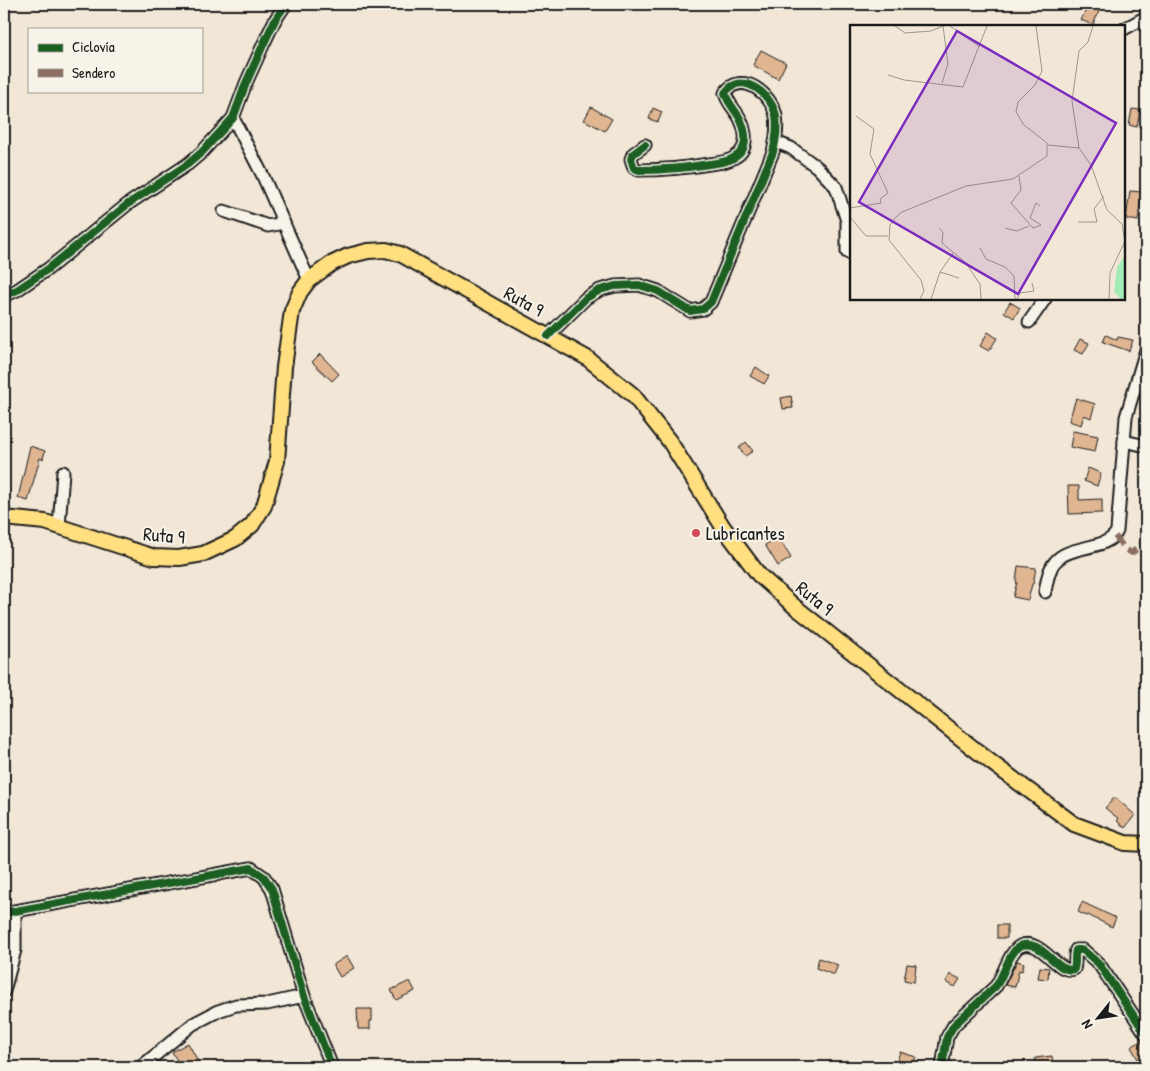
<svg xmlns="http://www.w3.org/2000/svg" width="1150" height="1071" font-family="'Patrick Hand',sans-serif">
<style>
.building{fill:#e0b591;stroke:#1c1c1c}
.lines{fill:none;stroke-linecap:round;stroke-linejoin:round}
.minor-casing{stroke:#1c1c1c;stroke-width:15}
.major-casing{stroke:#1c1c1c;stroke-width:18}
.minor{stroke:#f7f3e8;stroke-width:11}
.major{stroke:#ffdf80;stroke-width:14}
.quiet{stroke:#8d6e63;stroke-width:6;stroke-dasharray:12 6;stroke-linecap:butt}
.cycleway-casing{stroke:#f7f3e8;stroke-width:11}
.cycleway{stroke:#1b5e20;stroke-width:8}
.poi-dot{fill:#d1495b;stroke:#f7f3e8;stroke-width:2}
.labels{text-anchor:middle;stroke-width:4;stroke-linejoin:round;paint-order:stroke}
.street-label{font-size:19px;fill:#1c1c1c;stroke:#f7f3e8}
.poi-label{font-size:19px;fill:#1c1c1c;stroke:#f7f3e8;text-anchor:start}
.inset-road{fill:none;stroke:#9c968c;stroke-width:1}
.view{fill:#7b2cbf;fill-opacity:0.15;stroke:#7b2cbf;stroke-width:2.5}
.inset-edge{fill:none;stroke:#1c1c1c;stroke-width:2.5}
</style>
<rect width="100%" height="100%" fill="#f2e7d7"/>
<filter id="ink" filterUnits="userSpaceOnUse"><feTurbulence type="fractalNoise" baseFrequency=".02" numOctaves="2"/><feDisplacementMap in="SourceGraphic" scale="10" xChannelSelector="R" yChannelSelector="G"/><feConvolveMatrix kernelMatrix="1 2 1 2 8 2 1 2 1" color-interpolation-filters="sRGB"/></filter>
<g filter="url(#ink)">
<g class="building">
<polygon points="1088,6 1099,11 1093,25 1081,20"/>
<polygon points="761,50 786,63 778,79 753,65"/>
<polygon points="591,107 612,119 605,131 584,120"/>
<polygon points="653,108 662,112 658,122 649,119"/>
<polygon points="1132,109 1140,110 1137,127 1129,125"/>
<polygon points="1130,191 1142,192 1138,221 1126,219"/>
<polygon points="1010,302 1020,308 1014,318 1004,312"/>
<polygon points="988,332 997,338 989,351 980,346"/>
<polygon points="1106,335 1117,340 1118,337 1133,340 1129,351 1103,342"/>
<polygon points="1080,339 1089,343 1083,354 1074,350"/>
<polygon points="320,354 339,374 332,381 312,362"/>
<polygon points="756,367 769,376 764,384 750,376"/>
<polygon points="791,396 793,408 783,409 781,398"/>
<polygon points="1076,398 1095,404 1091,418 1084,415 1081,425 1069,421"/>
<polygon points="1073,431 1098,436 1095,452 1070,447"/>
<polygon points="746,442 753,451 745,456 739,448"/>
<polygon points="30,446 45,451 43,459 40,458 28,501 18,498"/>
<polygon points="1088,468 1101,473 1097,486 1084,481"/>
<polygon points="1068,486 1079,486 1079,500 1102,499 1102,513 1069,514"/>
<polygon points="778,537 791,558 778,566 765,545"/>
<polygon points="1018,566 1036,568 1033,584 1032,584 1028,600 1013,597 1017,582 1016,581"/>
<polygon points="1115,797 1135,815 1125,828 1117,821 1119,819 1105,808"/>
<polygon points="1082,902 1116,918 1112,927 1088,915 1087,916 1078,912"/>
<rect x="997" y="925" width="10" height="13"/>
<polygon points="347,956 354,968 340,977 333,965"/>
<polygon points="819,958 838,965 834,975 816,968"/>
<polygon points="1017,961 1024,963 1022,971 1019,970 1015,987 1005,985"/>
<polygon points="907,964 916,965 914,982 904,980"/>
<polygon points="1040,967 1049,968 1048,979 1038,978"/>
<polygon points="950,974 960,979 955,987 946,982"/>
<polygon points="410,981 415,991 396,1000 391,990"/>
<polygon points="357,1009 372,1009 372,1021 370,1021 370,1029 358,1029"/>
<polygon points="1141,1041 1146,1051 1146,1057 1139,1061 1131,1047"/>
<polygon points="188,1043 199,1063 191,1067 181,1067 172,1052"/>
<polygon points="900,1052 916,1057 912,1067 895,1067"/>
<polygon points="1052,1056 1053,1066 1036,1067 1035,1058"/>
</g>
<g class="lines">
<g class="minor-casing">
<g id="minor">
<polyline points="1124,29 1146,17"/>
<polyline points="233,118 262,174 309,280"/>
<polyline points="776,142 791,148 817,167 836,187 847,221 847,252 851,254"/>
<polyline points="224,211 268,226 284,223"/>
<polyline points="4,296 17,290 48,269 128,204 188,164 202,152 233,118 246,83 264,43 275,20 286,4"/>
<polyline points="1029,322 1045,299"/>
<path d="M 548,336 L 586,298 L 600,290 L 615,286 L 639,285 L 658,291 L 690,311 L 703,309 L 711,302 L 773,152 C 776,140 778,129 776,116 C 772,95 742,69 725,93 C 729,108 742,113 745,134 C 746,144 744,152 735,157 C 728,162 718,163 709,164 C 686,168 663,170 639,170 L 634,168 L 631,159 L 633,154 L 645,145"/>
<polyline points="1124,441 1146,446"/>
<polyline points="59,527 63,472"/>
<path d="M 1045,592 C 1047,582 1048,570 1055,562 C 1069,544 1108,551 1117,531 L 1126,417 L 1146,350"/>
<polyline points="4,913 251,868 264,877 272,889 304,996 332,1067"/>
<polyline points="4,991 15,950 15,911"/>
<polyline points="141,1067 193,1024 218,1011 236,1005 267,1004 304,996"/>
<path d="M 942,1067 L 947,1037 L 954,1025 L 996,986 C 1004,975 1009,952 1020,946 C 1041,936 1058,976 1074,969 C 1076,963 1074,956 1076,950 L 1083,950 L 1099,964 L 1146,1034"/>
</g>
</g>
<g class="major-casing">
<polyline id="major" points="4,518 45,522 154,557 179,558 203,554 235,539 252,525 264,506 277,461 284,367 292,311 300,292 309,280 331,264 348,256 368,251 386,250 400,254 587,358 633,395 670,442 723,527 759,575 794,606 992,763 1074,824 1125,843 1146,844"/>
</g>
<use href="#minor" class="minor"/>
<use href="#major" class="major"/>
<polyline class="quiet" points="1115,536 1125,549 1132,553 1146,540"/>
<g class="cycleway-casing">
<g id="cycleway">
<polyline points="4,296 17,290 48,269 128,204 188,164 202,152 233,118 246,83 264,43 275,20 286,4"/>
<path d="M 548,336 L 586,298 L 600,290 L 615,286 L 639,285 L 658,291 L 690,311 L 703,309 L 711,302 L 773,152 C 776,140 778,129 776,116 C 772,95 742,69 725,93 C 729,108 742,113 745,134 C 746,144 744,152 735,157 C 728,162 718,163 709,164 C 686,168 663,170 639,170 L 634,168 L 631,159 L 633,154 L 645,145"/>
<polyline points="4,913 251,868 264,877 272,889 304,996 332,1067"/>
<path d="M 942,1067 L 947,1037 L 954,1025 L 996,986 C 1004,975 1009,952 1020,946 C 1041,936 1058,976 1074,969 C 1076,963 1074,956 1076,950 L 1083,950 L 1099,964 L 1146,1034"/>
</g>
</g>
<use href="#cycleway" class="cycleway"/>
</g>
</g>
<circle class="poi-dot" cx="696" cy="533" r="5"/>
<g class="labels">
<g class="street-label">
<text transform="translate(524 301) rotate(29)" y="7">Ruta 9</text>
<text transform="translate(164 535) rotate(5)" y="7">Ruta 9</text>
<text transform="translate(815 598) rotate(39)" y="7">Ruta 9</text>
</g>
<g class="poi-label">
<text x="706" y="540">Lubricantes</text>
</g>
</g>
<g transform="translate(850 25)">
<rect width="275" height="275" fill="#f2e7d7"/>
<path d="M 275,230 L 275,274 L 271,274 L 264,267 L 267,242 Z" fill="#a5ebb7"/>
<path class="inset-road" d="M 45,1 L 55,8 L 81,6 L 93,1M 100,1 L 130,22M 243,1 L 238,17 L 229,26 L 222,76 L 229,123 L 241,140 L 257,185 L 272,199 L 275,216 L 260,248 L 259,274M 38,50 L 54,55 L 113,62 L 137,1M 92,58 L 98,39 L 93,1M 198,120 L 229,123M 169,151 L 171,165 L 161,178 L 183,203 L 191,200 L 180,193 L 186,178 L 190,181M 0,183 L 31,178 L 30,174 L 38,168 L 20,129 L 24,104 L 6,91M 0,192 L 16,211 L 38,211M 228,197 L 247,197 L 244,184 L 254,171M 89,203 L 93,207 L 92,218 L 115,237 L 130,259 L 131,274M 155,203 L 167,206 L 179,201M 130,223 L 136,234 L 155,242 L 164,251 L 165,274M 90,247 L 109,253M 70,274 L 74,266 L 71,255 L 39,215 L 40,200 L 45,193 L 52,187 L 116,161 L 163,154 L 197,131 L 197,118 L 174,100 L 166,87 L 168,77 L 185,60 L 192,46 L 186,1M 81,274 L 90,247 L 104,227M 167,274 L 170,268 L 184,266 L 182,258"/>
<path class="view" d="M 107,6 L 266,98 L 168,269 L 9,177 Z"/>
<rect width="275" height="275" class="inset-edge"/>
</g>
<rect width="1150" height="1071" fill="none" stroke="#f7f3e8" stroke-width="20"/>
<rect x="10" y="10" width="1130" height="1051" fill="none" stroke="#1c1c1c" stroke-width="2" filter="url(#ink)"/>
<rect x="28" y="28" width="175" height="65" fill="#f7f3e8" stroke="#9f9d96"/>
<rect x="38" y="44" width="25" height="8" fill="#1b5e20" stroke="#9f9d96"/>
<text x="72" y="52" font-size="15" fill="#1c1c1c">Ciclovía</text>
<rect x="38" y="69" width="25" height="8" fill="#8d6e63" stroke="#9f9d96"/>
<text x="72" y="78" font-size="15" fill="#1c1c1c">Sendero</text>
<g transform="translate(1098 1018) rotate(240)" stroke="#f7f3e8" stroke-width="4" paint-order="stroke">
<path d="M0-4L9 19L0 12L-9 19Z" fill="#1c1c1c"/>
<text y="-8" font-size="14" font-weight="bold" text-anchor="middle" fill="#1c1c1c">N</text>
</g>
</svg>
